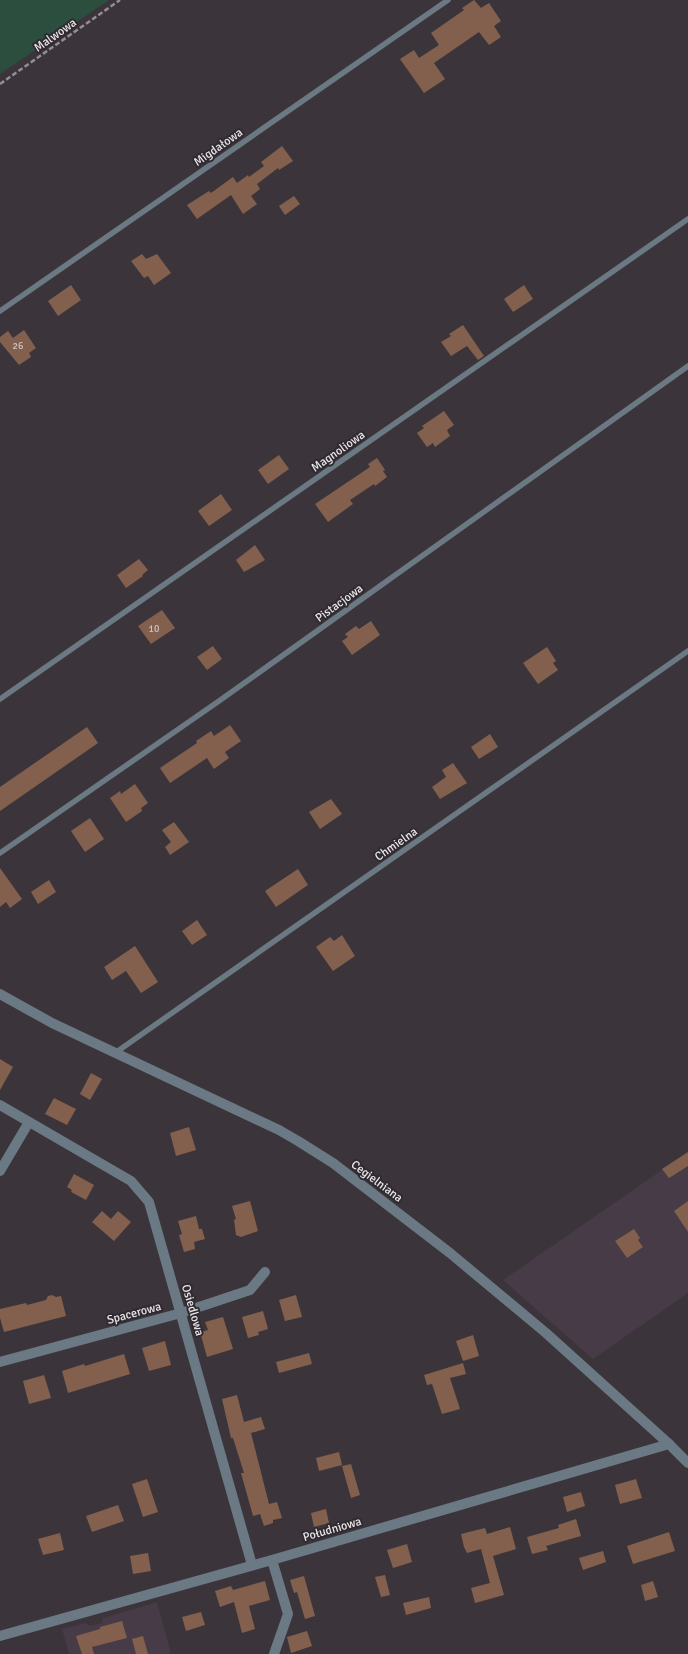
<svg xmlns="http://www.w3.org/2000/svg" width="688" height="1654" font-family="Signika,sans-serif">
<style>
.built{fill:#463b46}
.green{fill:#2b4e3e}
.building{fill:#83604d}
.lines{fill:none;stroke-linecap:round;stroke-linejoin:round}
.path{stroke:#938e93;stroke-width:2.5;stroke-dasharray:5 2.5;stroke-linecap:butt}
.service{stroke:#6a7983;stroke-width:5.5}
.minor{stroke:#6a7983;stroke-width:10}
.tertiary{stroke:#6a7983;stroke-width:10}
.labels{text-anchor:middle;stroke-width:4;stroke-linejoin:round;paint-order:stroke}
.number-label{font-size:10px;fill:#d0c4c3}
.street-label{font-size:12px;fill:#eae6ea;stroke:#302b30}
</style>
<rect width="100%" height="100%" fill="#3b353b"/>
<g class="built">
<polygon points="688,1152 688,1293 593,1359 503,1280"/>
<polygon points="157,1602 171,1654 69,1654 62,1629 85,1623 90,1626 102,1623 103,1618"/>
</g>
<polygon class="green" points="0,0 109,0 0,74"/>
<g class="building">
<polygon points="474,0 481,8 489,3 501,21 494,26 501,37 489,45 479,32 434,63 445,79 424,93 400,59 414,50 419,58 439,45 431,33 464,10 462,8"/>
<polygon points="282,146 293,161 279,170 278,168 257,184 260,189 251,196 257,204 243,214 231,195 197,219 187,205 209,191 211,193 233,177 237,183 248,175 249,177 264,166 261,162"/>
<polygon points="294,196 300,204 285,215 279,206"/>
<polygon points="142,254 146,259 157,254 171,273 154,285 148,276 144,278 131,261"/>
<polygon points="71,285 81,300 58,316 48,301"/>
<polygon points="524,285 533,299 513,312 504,299"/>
<polygon points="463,325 484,356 478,360 467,346 451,356 441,342 451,336 449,334"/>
<polygon points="24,330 36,348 29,353 31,357 19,365 0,342 0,337 8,331 13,338"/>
<polygon points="444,411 454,425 447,430 450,436 435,447 433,443 427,447 417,433 424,428 422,426"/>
<polygon points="279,455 289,469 268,484 258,470"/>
<polygon points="377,458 385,470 383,471 387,477 375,486 374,484 350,500 353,504 328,522 315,504 370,467 368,464"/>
<polygon points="221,494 232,510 209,526 198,511"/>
<polygon points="255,545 265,560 244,572 236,560"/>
<polygon points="139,559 148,570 142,575 143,576 126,588 117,575"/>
<polygon points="162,610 175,628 151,644 138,626"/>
<polygon points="371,621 380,635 352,655 342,641 348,637 345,634 356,626 359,629"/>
<polygon points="213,646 222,659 207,670 197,657"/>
<polygon points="547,647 556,661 553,663 558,670 538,684 523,663"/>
<polygon points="230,725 241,741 225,752 229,758 214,769 207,758 170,783 160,768 197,743 196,741 211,731 214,736"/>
<polygon points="87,727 98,743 0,811 0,787"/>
<polygon points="490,734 498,747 479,759 471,747"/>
<polygon points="453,763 467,783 440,799 432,787 446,777 442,770"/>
<polygon points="135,784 148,803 141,808 142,811 126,822 110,798 120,791 121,794"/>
<polygon points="331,799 342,814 320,829 309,812"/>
<polygon points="90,818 104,839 85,852 71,831"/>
<polygon points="174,822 189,842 170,855 165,847 171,842 162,830"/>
<polygon points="0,868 22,899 10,908 6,902 0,907"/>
<polygon points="298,869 308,885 276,907 265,891"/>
<polygon points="49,880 56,892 38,904 31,892"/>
<polygon points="197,920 207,935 192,945 182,931"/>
<polygon points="342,935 355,956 333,971 316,947 330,937 334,941"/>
<polygon points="135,946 158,982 141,993 126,971 112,980 104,967"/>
<polygon points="0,1059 13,1067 0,1090"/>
<polygon points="91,1073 102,1079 90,1100 80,1094"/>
<polygon points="54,1098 76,1109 67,1125 45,1114"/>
<polygon points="189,1127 196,1150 176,1156 170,1133"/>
<polygon points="688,1152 688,1166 669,1178 662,1169"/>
<polygon points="74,1174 94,1185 86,1200 71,1192 72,1190 67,1187"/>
<polygon points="250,1201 258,1231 241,1237 236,1235 234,1220 236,1219 232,1206"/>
<polygon points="688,1201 688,1232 674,1211"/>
<polygon points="102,1211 111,1219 118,1211 131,1222 114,1241 92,1222"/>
<polygon points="196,1216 199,1229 202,1229 205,1239 194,1242 195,1249 184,1252 179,1235 182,1234 178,1221"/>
<polygon points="634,1229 640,1238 638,1240 643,1247 627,1258 615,1241"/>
<polygon points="52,1295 56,1297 61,1296 66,1316 4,1332 0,1318 0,1309 26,1303 27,1305 46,1300 48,1296"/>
<polygon points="296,1295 302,1317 285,1321 279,1300"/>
<polygon points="263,1311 268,1329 258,1332 259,1335 248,1338 242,1317"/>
<polygon points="223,1317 233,1349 207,1357 200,1332 208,1330 205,1322"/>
<polygon points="473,1335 479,1356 463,1361 456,1341"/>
<polygon points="165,1341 171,1365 149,1371 142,1348"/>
<polygon points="309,1353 312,1364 279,1373 276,1362"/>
<polygon points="124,1354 130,1374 68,1393 62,1371 84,1364 85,1366"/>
<polygon points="463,1363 466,1374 450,1378 460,1409 442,1414 432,1384 427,1385 424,1375"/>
<polygon points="44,1375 51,1398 29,1404 23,1381"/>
<polygon points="237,1395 244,1422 261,1417 265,1429 251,1433 269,1504 277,1502 282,1518 273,1520 273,1523 264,1526 260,1514 253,1516 241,1473 244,1473 233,1438 231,1438 222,1399"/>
<polygon points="339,1452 342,1465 319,1471 316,1458"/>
<polygon points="351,1464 360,1495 351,1498 342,1466"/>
<polygon points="147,1479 158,1512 143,1517 132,1484"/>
<polygon points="636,1479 642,1498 620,1504 615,1485"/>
<polygon points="581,1492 585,1506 567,1512 563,1497"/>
<polygon points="118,1505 124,1521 92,1532 86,1516"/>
<polygon points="326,1509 329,1523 314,1527 311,1513"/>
<polygon points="576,1519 581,1536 546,1546 548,1550 532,1554 527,1537 559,1528 558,1525"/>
<polygon points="510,1527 516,1549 493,1556 504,1595 475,1603 471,1588 490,1583 481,1549 467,1553 464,1547 461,1534 485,1528 487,1534"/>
<polygon points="669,1532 675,1551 633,1564 627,1546"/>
<polygon points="60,1533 64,1550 43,1555 38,1539"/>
<polygon points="407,1544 412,1562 393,1568 387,1550"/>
<polygon points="603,1551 606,1562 583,1570 579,1558"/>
<polygon points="148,1553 151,1571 133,1574 130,1556"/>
<polygon points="385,1575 390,1595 381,1597 375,1577"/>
<polygon points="304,1576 315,1616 305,1619 297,1592 294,1593 290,1580"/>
<polygon points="265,1581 270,1600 249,1606 255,1629 242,1633 234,1602 220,1607 215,1591 231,1586 233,1590"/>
<polygon points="653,1581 658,1597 645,1601 641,1585"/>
<polygon points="429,1597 431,1608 406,1615 403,1603"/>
<polygon points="201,1612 205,1625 186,1631 182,1617"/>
<polygon points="122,1621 127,1638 92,1647 94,1654 82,1654 76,1636 100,1629 100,1627"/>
<polygon points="307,1631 312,1646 291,1653 287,1637"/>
<polygon points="143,1636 148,1654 136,1654 132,1639"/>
</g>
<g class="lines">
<polyline class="path" points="0,84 120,0"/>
<g class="service">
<polyline points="0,311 448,0"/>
<polyline points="0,699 688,219"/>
<polyline points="0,853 219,701 688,366"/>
<polyline points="115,1053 688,651"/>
</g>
<g class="minor">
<polyline points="0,1105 131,1181 149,1202 252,1565"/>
<polyline points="0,1171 29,1122"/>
<polyline points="0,1362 181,1313 250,1290 265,1272"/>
<polyline points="272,1560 288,1614 274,1654"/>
<polyline points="0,1636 272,1560 669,1444"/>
</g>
<polyline class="tertiary" points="0,994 52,1023 279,1130 298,1141 333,1163 450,1253 546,1333 669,1444 688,1463"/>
</g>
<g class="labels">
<g class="number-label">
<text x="18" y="349">26</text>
<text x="154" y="632">10</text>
</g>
<g class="street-label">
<text transform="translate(55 35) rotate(-35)" y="4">Malwowa</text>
<text transform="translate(218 147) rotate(-35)" y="4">Migdałowa</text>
<text transform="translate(338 451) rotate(-35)" y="4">Magnoliowa</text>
<text transform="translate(339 603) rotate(-36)" y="4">Pistacjowa</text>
<text transform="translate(396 844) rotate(-35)" y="4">Chmielna</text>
<text transform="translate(377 1181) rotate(37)" y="4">Cegielniana</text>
<text transform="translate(193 1310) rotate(74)" y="4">Osiedlowa</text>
<text transform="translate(134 1313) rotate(-15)" y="4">Spacerowa</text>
<text transform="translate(332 1529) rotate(-16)" y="4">Południowa</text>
</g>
</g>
</svg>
